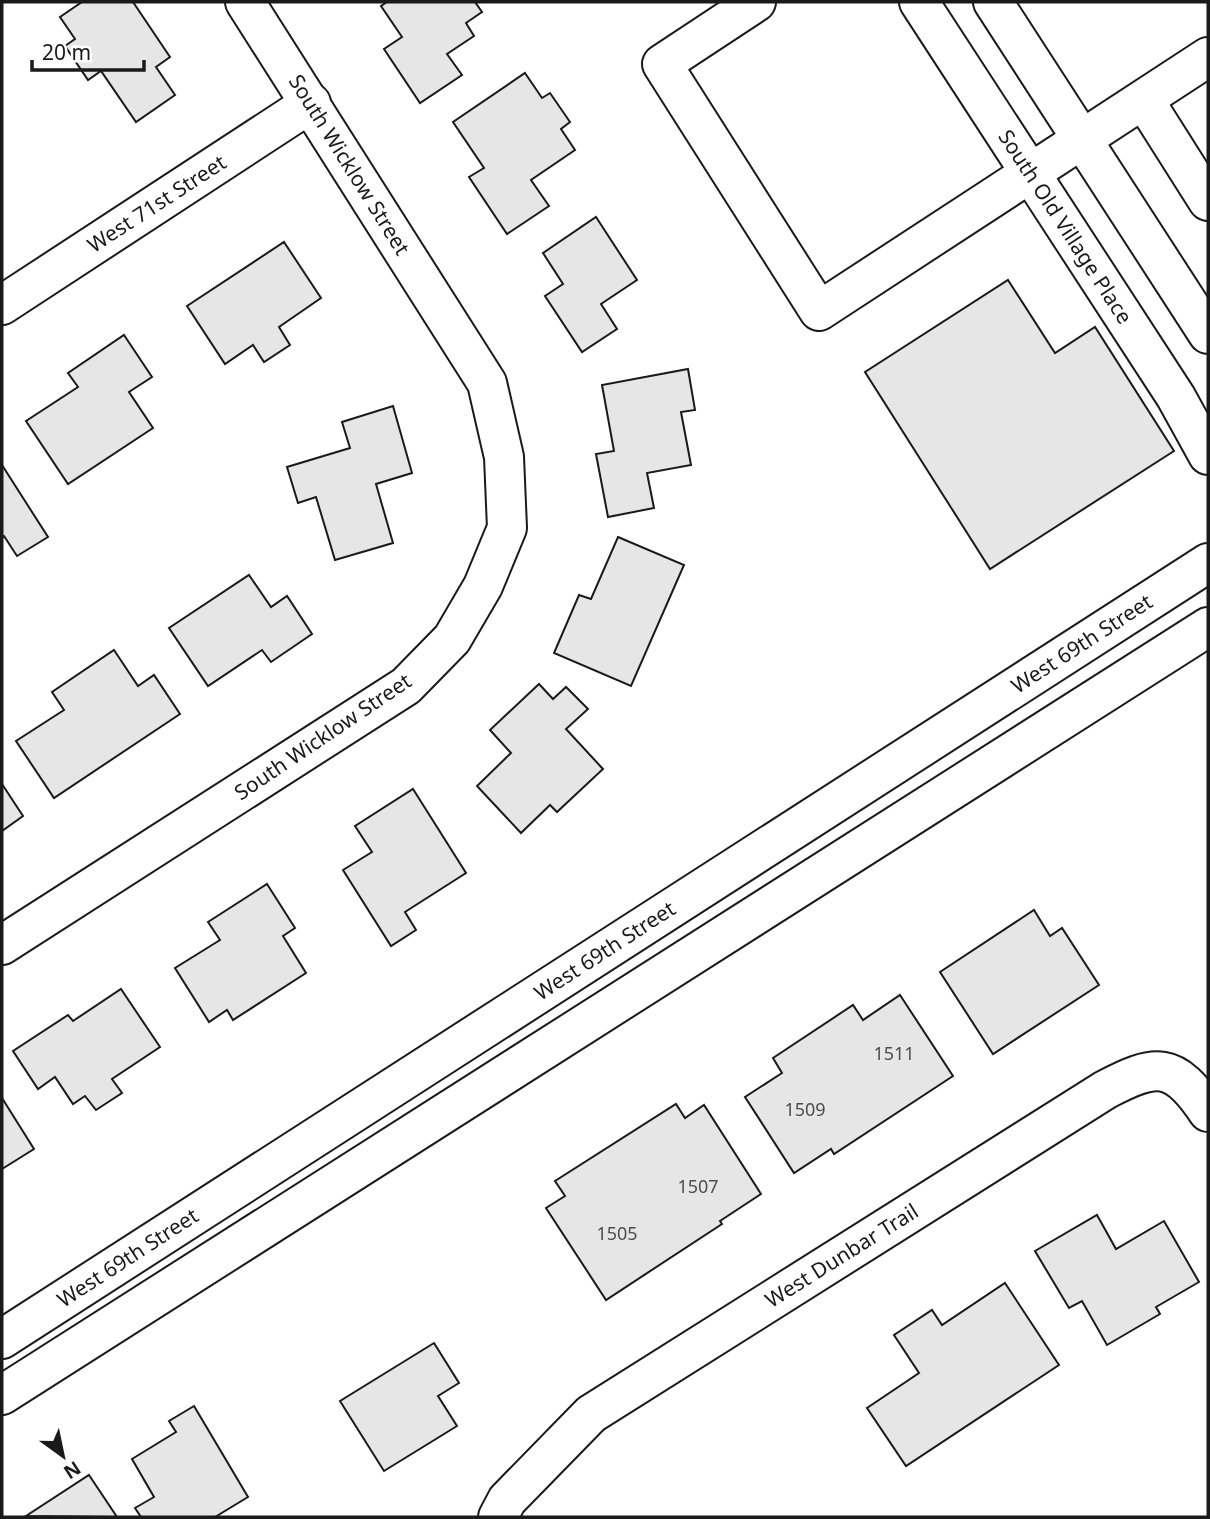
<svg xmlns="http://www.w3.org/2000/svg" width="1210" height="1519" font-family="'Noto Sans',sans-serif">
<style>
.building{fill:#e6e6e6;stroke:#1a1a1a;stroke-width:2}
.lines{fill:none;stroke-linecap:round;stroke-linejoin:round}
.minor-casing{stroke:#1a1a1a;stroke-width:42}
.major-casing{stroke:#1a1a1a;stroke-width:42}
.minor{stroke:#fff;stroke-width:38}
.major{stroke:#fff;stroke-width:38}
.labels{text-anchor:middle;stroke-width:5;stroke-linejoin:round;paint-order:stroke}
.number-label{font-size:18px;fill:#4d4d4d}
.street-label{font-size:21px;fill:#1a1a1a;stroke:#fff}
</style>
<rect width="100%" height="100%" fill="#fff"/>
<g class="building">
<polygon points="82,2 133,2 170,57 156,67 175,95 136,122 101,71 88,80 65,46 75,39 60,17"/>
<polygon points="387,2 475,2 482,12 466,23 474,36 447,54 462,75 420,103 384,49 402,37 381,6"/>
<polygon points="525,73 542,98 550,93 570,122 561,129 575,150 531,180 549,206 507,234 469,177 484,168 453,122"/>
<polygon points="596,217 637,280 601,304 617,329 582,352 545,296 563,284 543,253"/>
<polygon points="284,242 321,298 279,327 290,345 264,362 253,345 225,364 187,306"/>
<polygon points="1008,280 1055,353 1095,327 1174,451 990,569 865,372"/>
<polygon points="124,335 152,377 129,392 153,428 68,484 26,421 78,387 68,373"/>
<polygon points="688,369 695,410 681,412 691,465 647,473 654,508 608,517 596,454 614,451 602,385"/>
<polygon points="393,406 412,473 376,484 393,543 335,560 316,497 298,503 287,467 350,448 342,422"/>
<polygon points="2,465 48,537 17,556 4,536 2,538"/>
<polygon points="618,537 684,565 631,686 554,653 579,595 591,599"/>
<polygon points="249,575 271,607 287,596 312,634 271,662 262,650 208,686 169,628"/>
<polygon points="114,650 138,686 154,675 180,714 54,798 16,741 64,710 52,692"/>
<polygon points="539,684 553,699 566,687 588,709 566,729 603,769 557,812 550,805 521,833 477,786 511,753 490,730"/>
<polygon points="2,784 23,816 2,831"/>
<polygon points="413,789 466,873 405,912 416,930 391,946 343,870 372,852 355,826"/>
<polygon points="267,884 295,928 283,936 306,973 233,1020 227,1010 209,1022 175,968 220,940 208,922"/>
<polygon points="1034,910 1050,936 1062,928 1099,985 993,1054 940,972"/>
<polygon points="121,989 160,1047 112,1079 122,1093 96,1110 85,1096 73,1104 55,1077 38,1089 13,1051 68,1015 73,1021"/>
<polygon points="900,995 953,1076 834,1154 831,1149 794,1173 745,1097 782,1073 773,1058 853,1005 863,1020"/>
<polygon points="2,1098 34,1149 2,1169"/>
<polygon points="676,1104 685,1118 704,1105 761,1194 720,1221 722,1224 606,1300 546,1208 565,1196 555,1181"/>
<polygon points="1097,1215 1116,1249 1164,1221 1199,1282 1156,1307 1160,1314 1107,1345 1082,1301 1069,1308 1035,1251"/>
<polygon points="1005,1283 1059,1365 906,1466 867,1408 919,1373 894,1335 932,1310 942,1325"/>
<polygon points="434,1343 459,1383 438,1396 457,1426 384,1471 340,1401"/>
<polygon points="194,1406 248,1497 215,1517 141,1517 135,1508 154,1497 132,1459 176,1432 169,1421"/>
<polygon points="89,1475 117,1517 26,1516"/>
</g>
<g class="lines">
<g class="minor-casing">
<g id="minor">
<polyline points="756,2 662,64 819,311 1208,57"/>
<polyline points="919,2 1176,397 1208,455"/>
<polyline points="993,2 1208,334"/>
<polyline points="1144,100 1208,201"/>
<polyline points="2,305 311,103"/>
<polyline points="2,945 406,686 452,639 483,586 507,528 504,457 487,383 245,2"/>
<path d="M 498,1517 L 507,1500 L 591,1414 L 1105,1090 C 1156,1063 1174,1061 1208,1112"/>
</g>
</g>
<g class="major-casing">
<g id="major">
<polyline points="2,1339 1208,563"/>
<polyline points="2,1395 1208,627"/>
</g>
</g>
<use href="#minor" class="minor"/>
<use href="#major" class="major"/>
</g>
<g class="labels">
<g class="number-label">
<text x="894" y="1060">1511</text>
<text x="805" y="1116">1509</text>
<text x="698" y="1193">1507</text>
<text x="617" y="1240">1505</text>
</g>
<g class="street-label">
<text transform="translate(349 165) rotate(58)" y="7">South Wicklow Street</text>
<text transform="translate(157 204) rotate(-33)" y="7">West 71st Street</text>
<text transform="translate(1065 227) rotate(57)" y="7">South Old Village Place</text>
<text transform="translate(1082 644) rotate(-33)" y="7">West 69th Street</text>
<text transform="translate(323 737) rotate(-34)" y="7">South Wicklow Street</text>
<text transform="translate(605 951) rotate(-33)" y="7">West 69th Street</text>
<text transform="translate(842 1256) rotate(-32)" y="7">West Dunbar Trail</text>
<text transform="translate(128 1258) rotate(-33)" y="7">West 69th Street</text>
</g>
</g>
<rect width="1210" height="1519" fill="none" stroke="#1a1a1a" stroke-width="7"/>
<g transform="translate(63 1456) rotate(147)" stroke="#ffffff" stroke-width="5" paint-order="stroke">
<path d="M0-5L12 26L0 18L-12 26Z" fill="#1a1a1a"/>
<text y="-10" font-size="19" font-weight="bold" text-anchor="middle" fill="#1a1a1a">N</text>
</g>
<path d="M32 60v10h112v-10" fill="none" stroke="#1a1a1a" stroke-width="3.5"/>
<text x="42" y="60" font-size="21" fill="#1a1a1a" stroke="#ffffff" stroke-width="5" paint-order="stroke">20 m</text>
</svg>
